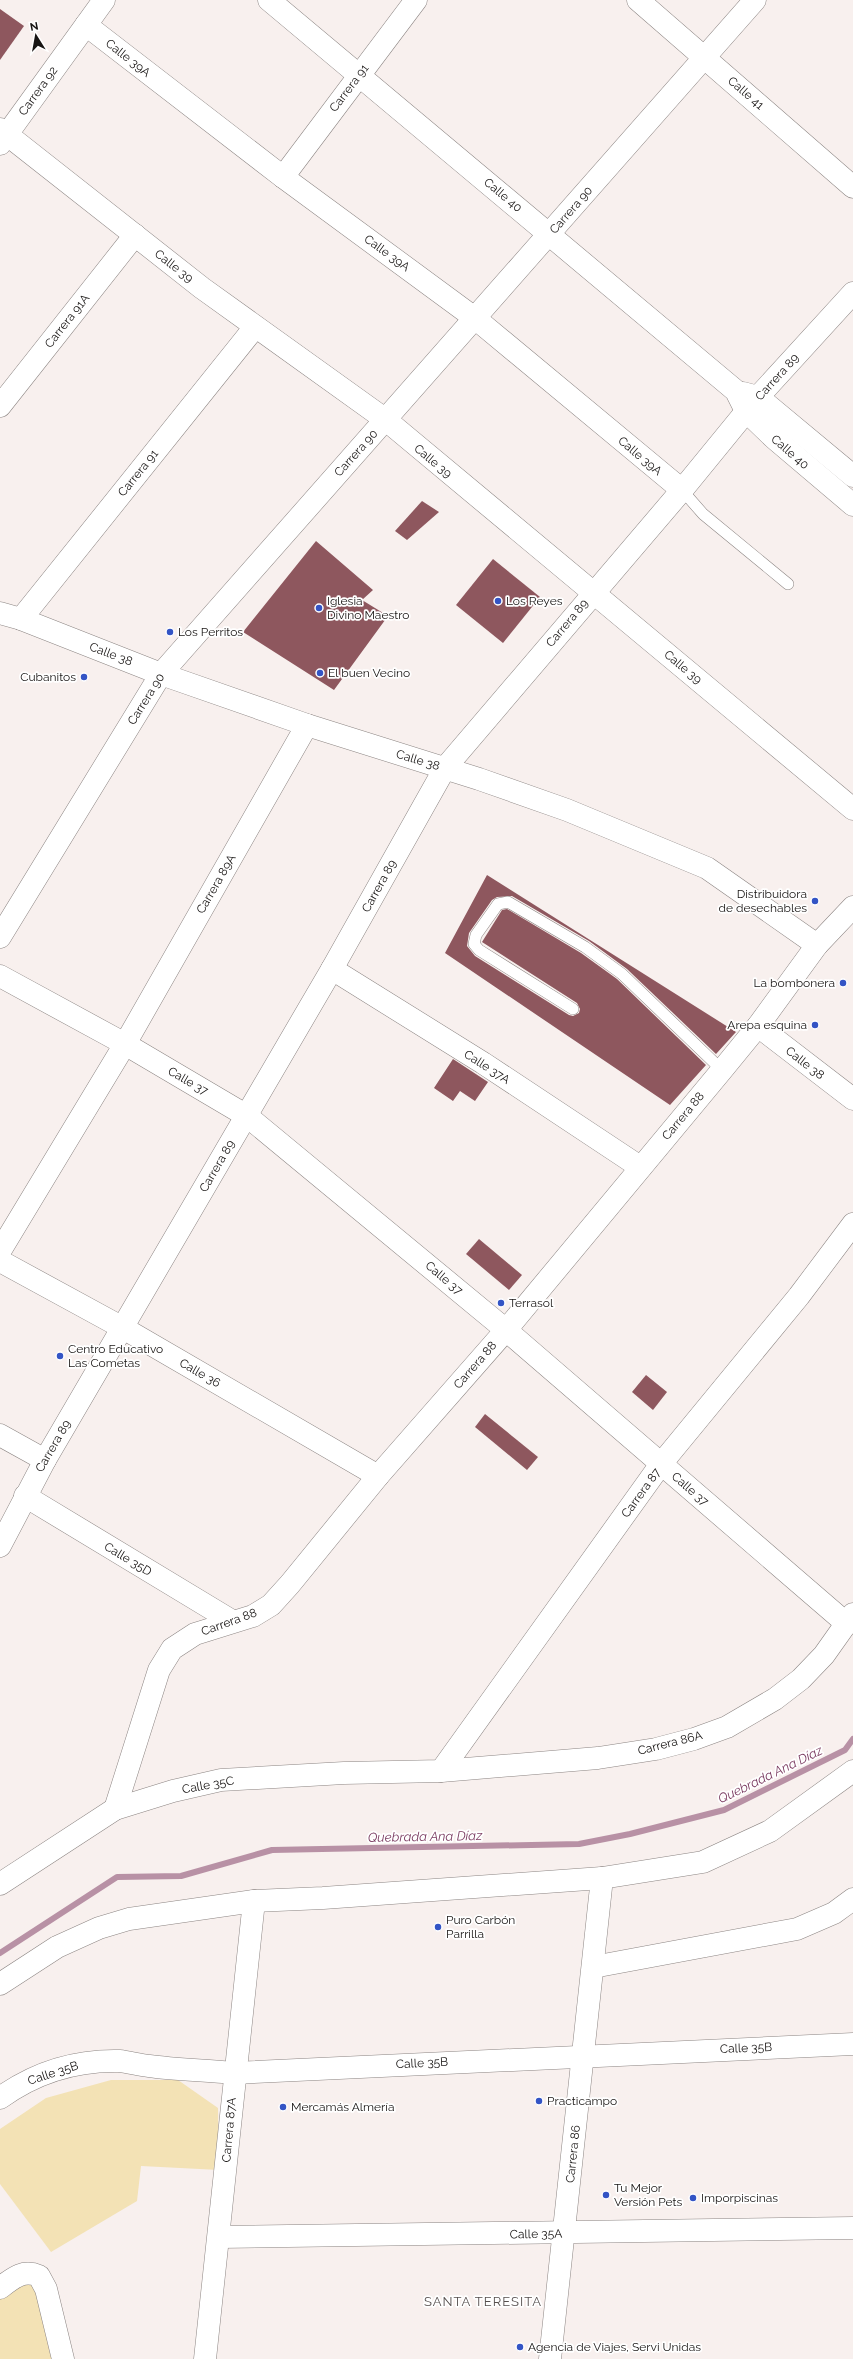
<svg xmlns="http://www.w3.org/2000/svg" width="853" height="2359" font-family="Raleway,sans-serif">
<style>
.green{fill:#f3e2b5}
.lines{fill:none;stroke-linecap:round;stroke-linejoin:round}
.stream{stroke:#b891a5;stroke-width:6}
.building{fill:#8e575e}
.lane-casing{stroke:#8c8583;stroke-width:12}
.street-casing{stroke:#8c8583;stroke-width:23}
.secondary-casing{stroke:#8c8583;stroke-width:23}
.lane{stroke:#fff;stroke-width:11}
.street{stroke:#fff;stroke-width:22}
.secondary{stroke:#fff;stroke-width:22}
.poi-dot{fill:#3354c5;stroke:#fff;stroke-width:1.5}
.labels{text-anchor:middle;stroke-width:3.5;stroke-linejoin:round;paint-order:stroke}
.street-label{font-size:12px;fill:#181514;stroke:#fff}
.poi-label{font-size:12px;fill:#181514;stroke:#fff;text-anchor:start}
.water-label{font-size:13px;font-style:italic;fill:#79395f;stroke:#fff}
.neighbourhood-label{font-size:13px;letter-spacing:1px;fill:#564f4e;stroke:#fff}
</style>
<rect width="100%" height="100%" fill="#f8f0ee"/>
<g class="green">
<polygon points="111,2080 178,2080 218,2108 219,2170 141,2166 137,2201 51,2252 0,2184 0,2129 46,2098"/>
<polygon points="24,2279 34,2283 53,2359 0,2359 0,2298"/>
</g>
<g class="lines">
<polyline class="stream" points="0,1953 117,1877 181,1876 272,1850 579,1844 630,1834 724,1810 845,1750 853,1739"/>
</g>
<g class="building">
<polygon points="0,9 24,26 0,60"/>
<polygon points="422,501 439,512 407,540 395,531"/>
<polygon points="316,541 373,590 362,600 388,616 334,690 243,632"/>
<polygon points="493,559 540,597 503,643 456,605"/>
<polygon points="487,875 736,1032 716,1054 627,969 589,941 512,896 497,897 492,900 469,933 467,946 475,956 569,1015 573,1016 579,1013 580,1009 577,1003 482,942 502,910 507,909 581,953 617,979 706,1065 670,1105 445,953"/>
<polygon points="453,1059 488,1082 475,1101 460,1091 453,1101 434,1088"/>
<polygon points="479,1239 522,1275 509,1290 466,1254"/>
<polygon points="646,1375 667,1392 653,1410 632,1392"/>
<polygon points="485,1414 538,1457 527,1470 475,1427"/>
</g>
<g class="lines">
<g class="lane-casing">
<g id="lane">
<polyline points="682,490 703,514 788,584"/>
<polyline points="573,1009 479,950 474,944 476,935 498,904 508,902 585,947 622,974 722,1070"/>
</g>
</g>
<g class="street-casing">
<g id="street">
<polyline points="269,0 736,391 746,411 774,438 853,505"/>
<polyline points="638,0 853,187"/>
<polyline points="86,25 283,177 476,319 682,490"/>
<polyline points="0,129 202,288 386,420 853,809"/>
<polyline points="283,177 416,0"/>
<polyline points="743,393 758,397 853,476"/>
<polyline points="0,406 135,235"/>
<polyline points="0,613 21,619 161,674 307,725 479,779 567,810 707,868 817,945"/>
<polyline points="21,619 255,327"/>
<polyline points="0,937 161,674 755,0"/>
<polyline points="332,969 483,1063 640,1167"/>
<polyline points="0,976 125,1044 247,1116 506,1330 847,1624"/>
<polyline points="758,1026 853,1099"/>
<polyline points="0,1251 125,1044 307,725"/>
<polyline points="0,1261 123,1328 378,1476"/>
<polyline points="0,1435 45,1460"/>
<polyline points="25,1496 232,1621"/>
<polyline points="0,1546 45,1460 332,969 445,768 682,490 758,397 853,293"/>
<polyline points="441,1771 661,1464 799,1296 853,1224"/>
<polyline points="115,1809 159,1670 172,1649 195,1634 253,1616 271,1605 290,1584 378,1476 506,1330 722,1070 758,1026 817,945 853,907"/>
<polyline points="593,1967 797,1929 834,1913 853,1899"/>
<path d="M 0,2098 C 36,2072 75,2060 119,2061 C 129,2062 139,2065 149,2066 C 178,2070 206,2070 234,2073 L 853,2044"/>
<polyline points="219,2237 853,2228"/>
<path d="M 0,2288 C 13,2278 23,2269 39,2276 L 46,2289 L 63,2359"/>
<polyline points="205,2359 254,1901"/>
<polyline points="550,2359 602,1878"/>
</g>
</g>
<g class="secondary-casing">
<g id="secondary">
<polyline points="0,144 104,0"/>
<polyline points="0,1884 115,1809 173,1791 221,1780 344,1773 441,1771 598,1758 656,1749 694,1739 727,1727 775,1699 801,1679 824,1655 853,1614"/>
<polyline points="0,1984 57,1947 99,1928 129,1919 254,1901 323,1898 602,1878 703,1862 770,1831 853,1771"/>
</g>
</g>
<use href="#lane" class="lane"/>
<use href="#street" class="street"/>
<use href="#secondary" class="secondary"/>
</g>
<g class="poi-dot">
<circle cx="498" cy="601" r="4"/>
<circle cx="319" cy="608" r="4"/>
<circle cx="170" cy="632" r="4"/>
<circle cx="320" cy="673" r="4"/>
<circle cx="84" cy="677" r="4"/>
<circle cx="815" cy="901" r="4"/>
<circle cx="843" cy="983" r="4"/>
<circle cx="815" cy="1025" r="4"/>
<circle cx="501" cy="1303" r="4"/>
<circle cx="60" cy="1356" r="4"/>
<circle cx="438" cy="1927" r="4"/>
<circle cx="539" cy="2101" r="4"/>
<circle cx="283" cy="2107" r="4"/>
<circle cx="606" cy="2195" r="4"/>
<circle cx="693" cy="2198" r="4"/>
<circle cx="520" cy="2347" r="4"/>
</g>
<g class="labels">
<g class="street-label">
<text transform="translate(128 58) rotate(38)" y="4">Calle 39A</text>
<text transform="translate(349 88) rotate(-53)" y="4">Carrera 91</text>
<text transform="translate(38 91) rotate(-54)" y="4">Carrera 92</text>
<text transform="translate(746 93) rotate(41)" y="4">Calle 41</text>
<text transform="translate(503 195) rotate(40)" y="4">Calle 40</text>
<text transform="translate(571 210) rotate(-49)" y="4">Carrera 90</text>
<text transform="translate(387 253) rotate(36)" y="4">Calle 39A</text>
<text transform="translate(174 266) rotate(38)" y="4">Calle 39</text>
<text transform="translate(67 321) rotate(-52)" y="4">Carrera 91A</text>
<text transform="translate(777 377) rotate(-48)" y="4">Carrera 89</text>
<text transform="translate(790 452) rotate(41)" y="4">Calle 40</text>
<text transform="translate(356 453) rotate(-48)" y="4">Carrera 90</text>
<text transform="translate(640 456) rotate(40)" y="4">Calle 39A</text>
<text transform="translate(433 461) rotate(40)" y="4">Calle 39</text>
<text transform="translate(138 473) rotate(-51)" y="4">Carrera 91</text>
<text transform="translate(567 623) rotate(-50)" y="4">Carrera 89</text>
<text transform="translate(111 654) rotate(21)" y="4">Calle 38</text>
<text transform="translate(683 667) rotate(40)" y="4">Calle 39</text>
<text transform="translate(146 699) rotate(-58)" y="4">Carrera 90</text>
<text transform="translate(418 760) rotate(17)" y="4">Calle 38</text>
<text transform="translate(216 884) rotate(-60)" y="4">Carrera 89A</text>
<text transform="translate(379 886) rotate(-61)" y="4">Carrera 89</text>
<text transform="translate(805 1063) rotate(38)" y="4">Calle 38</text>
<text transform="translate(487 1067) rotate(33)" y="4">Calle 37A</text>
<text transform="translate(188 1081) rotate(30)" y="4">Calle 37</text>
<text transform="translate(683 1116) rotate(-50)" y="4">Carrera 88</text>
<text transform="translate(217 1166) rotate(-60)" y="4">Carrera 89</text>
<text transform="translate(444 1278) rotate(40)" y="4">Calle 37</text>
<text transform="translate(475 1365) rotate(-49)" y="4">Carrera 88</text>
<text transform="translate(200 1373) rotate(30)" y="4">Calle 36</text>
<text transform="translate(53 1446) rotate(-60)" y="4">Carrera 89</text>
<text transform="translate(690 1489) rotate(41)" y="4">Calle 37</text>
<text transform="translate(641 1493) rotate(-54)" y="4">Carrera 87</text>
<text transform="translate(128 1559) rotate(31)" y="4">Calle 35D</text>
<text transform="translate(229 1622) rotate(-20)" y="4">Carrera 88</text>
<text transform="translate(670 1743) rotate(-14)" y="4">Carrera 86A</text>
<text transform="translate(208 1785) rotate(-10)" y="4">Calle 35C</text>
<text transform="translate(746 2048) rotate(-2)" y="4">Calle 35B</text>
<text transform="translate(422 2063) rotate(-3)" y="4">Calle 35B</text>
<text transform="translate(53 2073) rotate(-18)" y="4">Calle 35B</text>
<text transform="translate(229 2130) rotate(-85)" y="4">Carrera 87A</text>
<text transform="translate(573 2154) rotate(-84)" y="4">Carrera 86</text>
<text transform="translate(536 2234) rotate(-1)" y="4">Calle 35A</text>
</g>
<g class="poi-label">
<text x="327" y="605">Iglesia<tspan x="327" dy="14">Divino Maestro</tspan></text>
<text x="506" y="605">Los Reyes</text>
<text x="178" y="636">Los Perritos</text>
<text x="328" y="677">El buen Vecino</text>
<text x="76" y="681" text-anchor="end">Cubanitos</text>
<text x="807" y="898" text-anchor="end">Distribuidora<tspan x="807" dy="14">de desechables</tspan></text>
<text x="835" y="987" text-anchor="end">La bombonera</text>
<text x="807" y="1029" text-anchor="end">Arepa esquina</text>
<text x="509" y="1307">Terrasol</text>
<text x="68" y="1353">Centro Educativo<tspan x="68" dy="14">Las Cometas</tspan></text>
<text x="446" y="1924">Puro Carbón<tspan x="446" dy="14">Parrilla</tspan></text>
<text x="547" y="2105">Practicampo</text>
<text x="291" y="2111">Mercamás Almería</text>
<text x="614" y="2192">Tu Mejor<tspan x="614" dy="14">Versión Pets</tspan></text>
<text x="701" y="2202">Imporpiscinas</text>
<text x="528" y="2351">Agencia de Viajes, Servi Unidas</text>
</g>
<g class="water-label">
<text transform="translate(770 1774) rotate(-26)" y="5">Quebrada Ana Díaz</text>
<text transform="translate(425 1836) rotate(-1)" y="5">Quebrada Ana Díaz</text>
</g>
<g class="neighbourhood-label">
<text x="483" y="2306">SANTA TERESITA</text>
</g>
</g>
<g transform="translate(36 36) rotate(349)" stroke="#ffffff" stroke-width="3" paint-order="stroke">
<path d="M0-3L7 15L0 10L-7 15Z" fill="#181514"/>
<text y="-6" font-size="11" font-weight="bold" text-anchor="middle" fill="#181514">N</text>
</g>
</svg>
